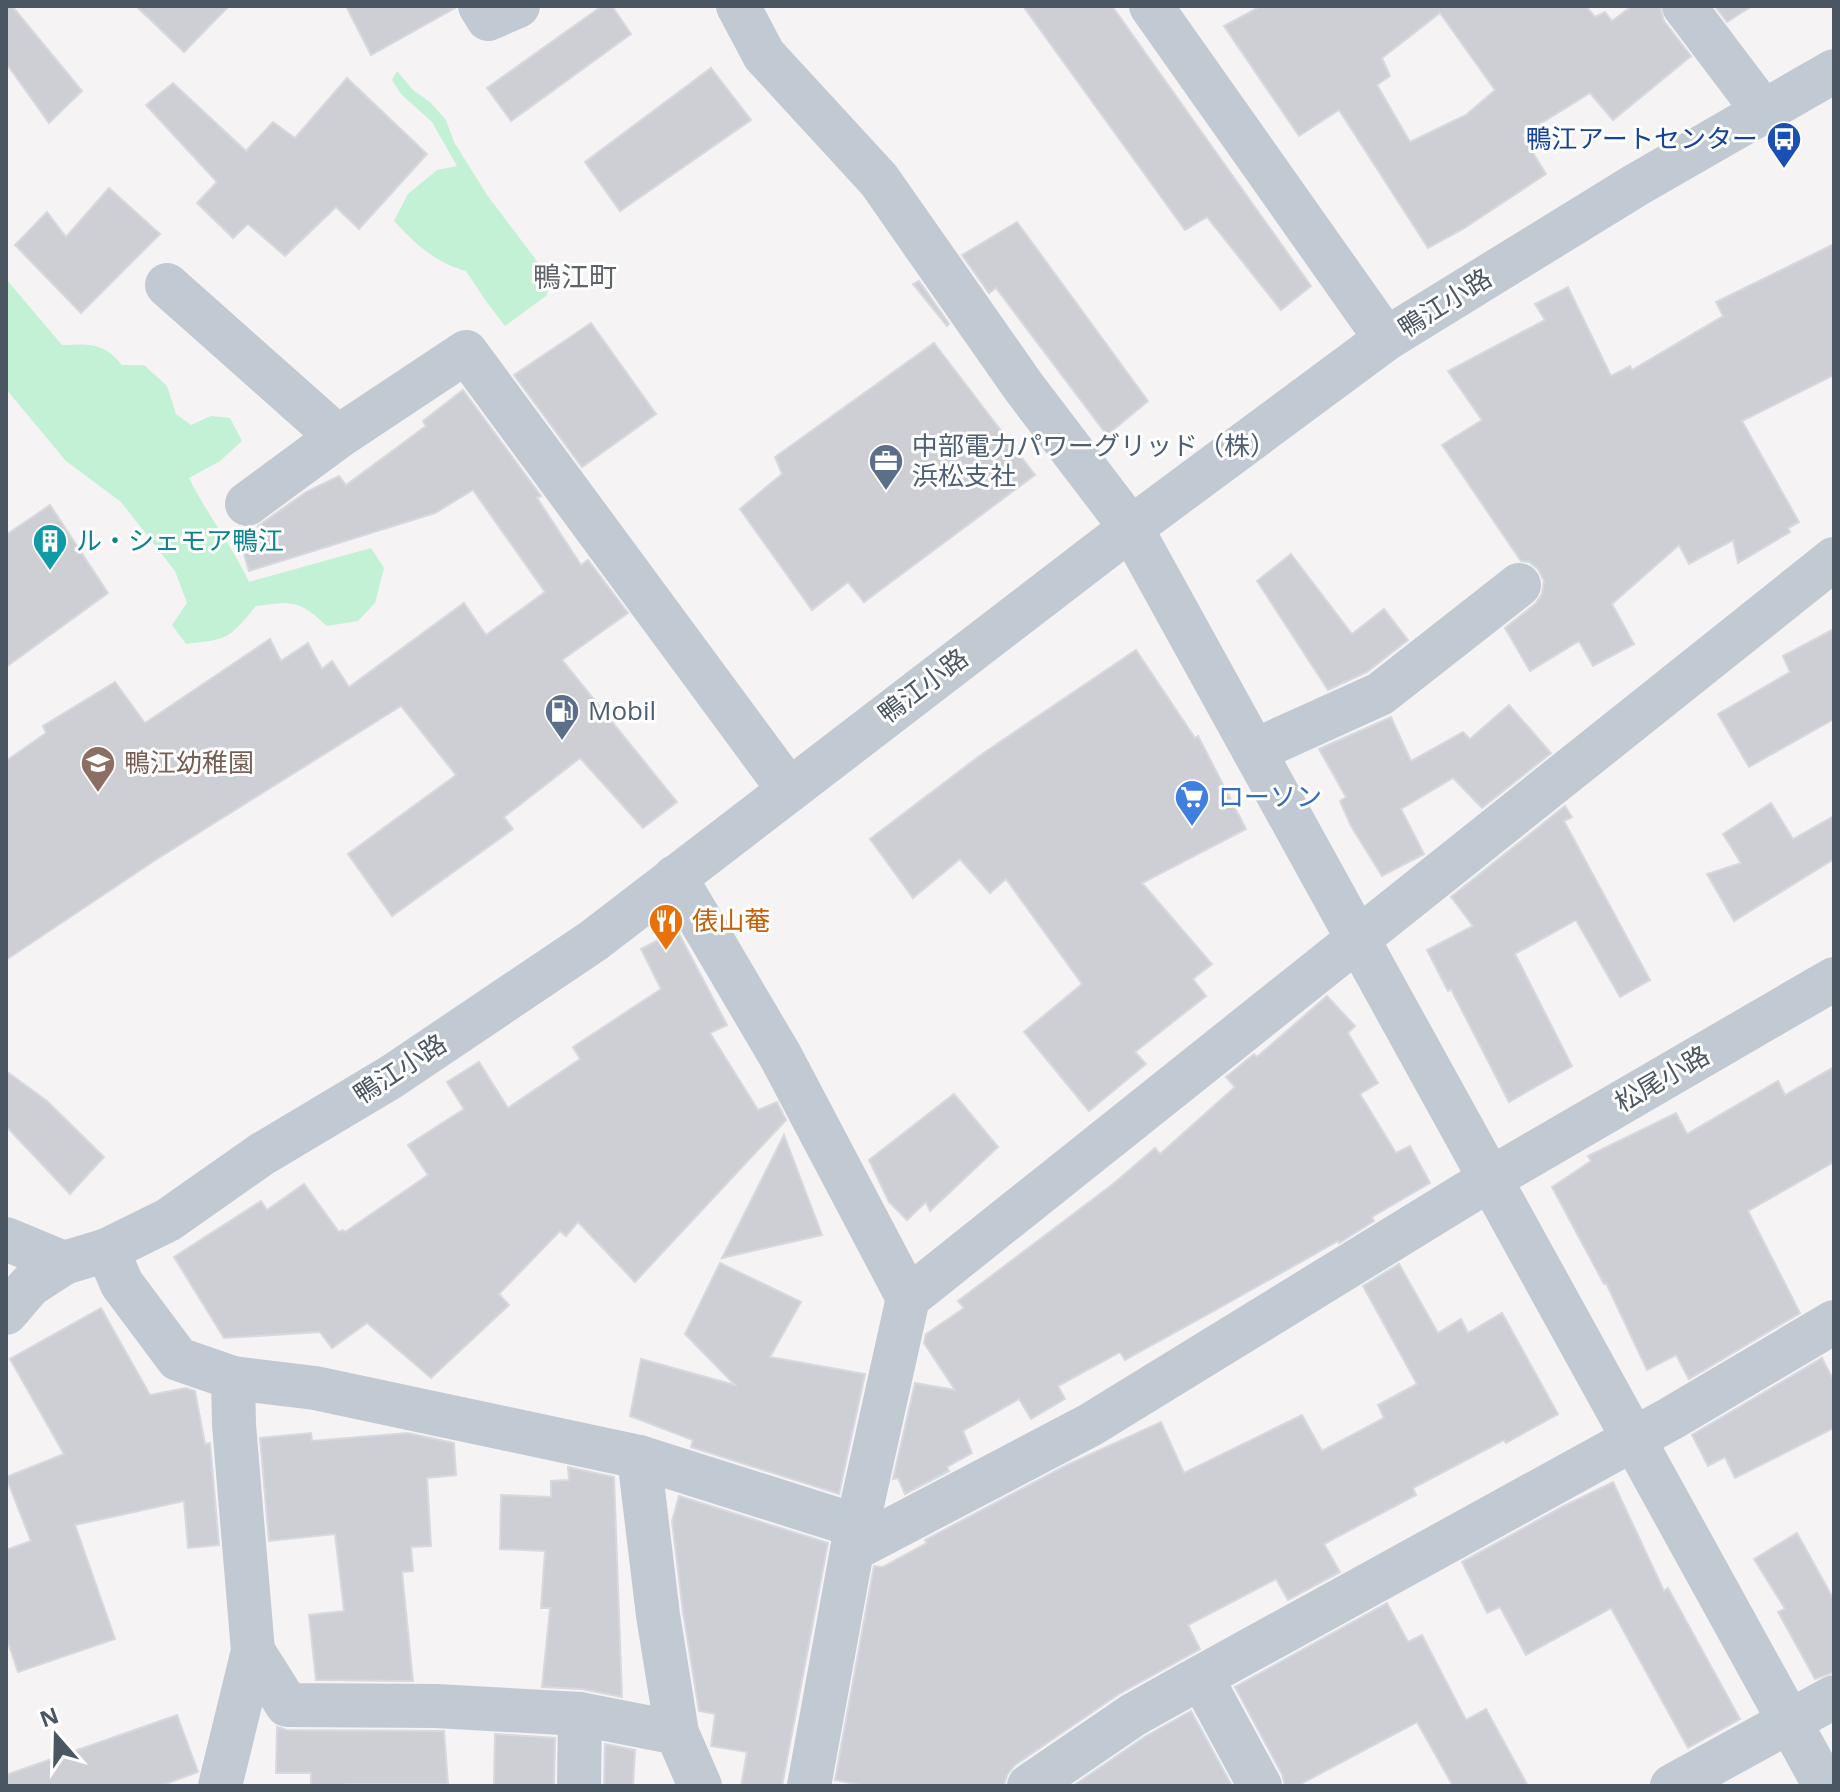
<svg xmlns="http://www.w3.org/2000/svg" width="1840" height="1792" font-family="'Open Sans','Noto Sans JP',sans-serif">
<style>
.green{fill:#c3f1d5}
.building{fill:#cdcfd5;stroke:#d7d9de;stroke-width:2;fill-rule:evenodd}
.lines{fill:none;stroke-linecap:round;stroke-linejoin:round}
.minor{stroke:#c1cad2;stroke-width:44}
.tertiary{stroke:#c1cad2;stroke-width:44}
.labels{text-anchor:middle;stroke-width:6;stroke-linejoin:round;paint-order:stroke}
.transit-label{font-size:26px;fill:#164399;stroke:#fff;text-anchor:end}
.street-label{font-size:26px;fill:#4a5661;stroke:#fff}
.service-label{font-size:26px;fill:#4e5e75;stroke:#fff;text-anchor:start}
.culture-label{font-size:26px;fill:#0d838f;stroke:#fff;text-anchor:start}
.education-label{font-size:26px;fill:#785e54;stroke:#fff;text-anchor:start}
.shop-label{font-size:26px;fill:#366cbe;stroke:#fff;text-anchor:start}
.food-label{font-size:26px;fill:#c56008;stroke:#fff;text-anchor:start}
.neighbourhood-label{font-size:28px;fill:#5f6368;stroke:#fff}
</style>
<rect width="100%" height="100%" fill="#f5f3f3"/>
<g class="green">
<path d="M 397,71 L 413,90 L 430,102 L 446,120 L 454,142 L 487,195 L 552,281 L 546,296 L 505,326 L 486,301 L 466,271 C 436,263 415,244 394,221 L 408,194 L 437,170 L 457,166 L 432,122 L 401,94 L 392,80 Z"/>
<path d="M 6,279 L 62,345 C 90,344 103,342 122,365 L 144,365 L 167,386 L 176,414 L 191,425 L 211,416 L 230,418 L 242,441 L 220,461 L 189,478 C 207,514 232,546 249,582 L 371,548 L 384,568 L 375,603 L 358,621 L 327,626 C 299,600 293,601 256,606 C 228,640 228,639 186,644 L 172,625 L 187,603 L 175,571 L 121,502 L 66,461 L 6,389 Z"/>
</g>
<g class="building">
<polygon points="6,6 12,6 82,91 49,123 6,63"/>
<polygon points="136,6 229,6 184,52"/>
<polygon points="346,6 455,6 455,8 371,55"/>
<polygon points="602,6 612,6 631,34 511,121 487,88"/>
<polygon points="1023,6 1112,6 1311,286 1281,310 1207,217 1185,230"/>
<path d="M 1261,6 L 1586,6 L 1595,17 L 1605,12 L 1612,21 L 1632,6 L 1660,6 L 1664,21 L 1691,56 L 1613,120 L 1590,93 L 1522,135 L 1546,174 L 1463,229 L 1428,248 L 1339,110 L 1299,136 L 1224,26 ZM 1440,13 L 1495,90 L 1466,115 L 1410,142 L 1377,85 L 1390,76 L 1382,58 Z"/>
<polygon points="1715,6 1752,6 1727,22"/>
<polygon points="711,68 751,120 620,211 585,162"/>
<polygon points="347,78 427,154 359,229 336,207 285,256 248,224 233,238 197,203 217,182 146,105 173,83 246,151 273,122 295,138"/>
<polygon points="109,188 160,234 81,313 15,245 47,212 66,237"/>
<polygon points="1017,222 1148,401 1107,435 996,288 989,293 962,255"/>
<polygon points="1834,244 1834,375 1742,421 1799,522 1788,528 1790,532 1738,563 1733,540 1689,564 1679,545 1612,604 1634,644 1593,666 1579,641 1530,671 1505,628 1535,604 1542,594 1544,581 1538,569 1529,562 1521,561 1442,445 1482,420 1448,371 1545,320 1535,304 1568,287 1611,376 1630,366 1632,370 1723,316 1716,302"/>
<polygon points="919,281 949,324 947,326 913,284"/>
<polygon points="591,323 656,414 582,467 514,375"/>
<polygon points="934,343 1035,475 864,602 848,582 812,610 740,509 782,474 775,457"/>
<polygon points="463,390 541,496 537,498 581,565 588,560 628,613 562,660 677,802 643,828 580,758 504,817 513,829 392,916 348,854 456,775 401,706 157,859 6,960 6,761 46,733 43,726 115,682 145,723 270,639 281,661 308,643 322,669 332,661 349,687 464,603 486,635 545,592 473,490 435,513 249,571 239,537 258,528 258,526 306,492 339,476 346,485 426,426 423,421"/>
<polygon points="50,505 108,593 6,667 6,535"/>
<polygon points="1291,554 1352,634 1384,609 1408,640 1367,672 1328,690 1257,581"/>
<polygon points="1834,629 1834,719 1749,767 1718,714 1790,672 1783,656"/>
<polygon points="1136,650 1195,738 1198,736 1246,829 1142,883 1212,964 1193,979 1206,996 1135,1052 1146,1064 1089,1111 1024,1032 1082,984 1006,879 990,893 960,859 913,898 870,839 982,754"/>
<polygon points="1509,705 1551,753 1482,808 1453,778 1401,809 1424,854 1382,876 1351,826 1340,801 1346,797 1319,749 1391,717 1411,761 1463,732 1470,739"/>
<polygon points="1771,803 1793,839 1834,816 1834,859 1734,921 1707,874 1741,863 1723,834"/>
<polygon points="1565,806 1572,817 1564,821 1650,980 1620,997 1576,920 1515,954 1572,1066 1509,1102 1451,989 1448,991 1427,950 1473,926 1451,897"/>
<polygon points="677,930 727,1025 710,1033 758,1110 777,1102 786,1120 635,1282 578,1222 566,1236 560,1231 499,1294 509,1305 431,1378 367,1323 332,1348 320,1332 224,1338 174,1257 261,1201 267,1210 304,1184 339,1232 343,1230 345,1232 428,1175 408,1145 464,1109 447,1082 479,1062 508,1108 580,1059 573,1047 661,989 641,949"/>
<polygon points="1327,996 1355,1026 1348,1033 1378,1083 1360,1094 1396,1153 1410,1146 1430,1183 1372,1217 1374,1221 1339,1243 1338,1241 1212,1312 1125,1360 1120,1352 1058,1386 1065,1399 1031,1419 1019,1399 963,1431 972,1453 947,1467 949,1471 905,1494 898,1478 893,1479 915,1383 955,1390 924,1343 926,1334 964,1308 958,1301 1113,1184 1155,1148 1160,1154 1235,1087 1226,1077 1254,1054 1257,1057"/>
<polygon points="1834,1067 1834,1162 1748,1211 1800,1313 1689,1379 1676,1355 1647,1370 1606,1283 1604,1284 1552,1187 1591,1161 1588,1156 1676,1113 1687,1134 1778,1081 1785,1095"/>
<polygon points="6,1071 47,1101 104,1157 70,1194 6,1126"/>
<polygon points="954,1094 998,1147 930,1211 926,1202 907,1220 889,1202 869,1160"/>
<polygon points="784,1135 822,1235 722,1258"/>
<polygon points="720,1263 801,1302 770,1357 865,1374 839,1494 691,1447 693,1440 630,1416 641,1359 735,1385 685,1334"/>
<polygon points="1399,1264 1438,1333 1461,1319 1468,1333 1502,1313 1558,1414 1506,1443 1504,1440 1413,1488 1416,1495 1324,1544 1340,1572 1288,1600 1276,1579 1188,1625 1200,1649 1119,1694 1015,1765 1007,1775 1004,1786 866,1786 835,1780 874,1566 883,1567 927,1543 925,1540 1067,1465 1161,1422 1184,1473 1302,1415 1322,1451 1384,1418 1378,1405 1417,1384 1363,1286"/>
<polygon points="101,1308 150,1395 186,1388 195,1391 205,1444 210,1443 219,1545 188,1548 184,1501 75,1525 115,1639 18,1672 6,1636 6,1550 31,1541 6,1477 64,1454 10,1359"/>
<polygon points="1822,1358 1834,1381 1834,1428 1735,1478 1725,1457 1708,1466 1692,1435"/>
<polygon points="311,1433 312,1441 408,1433 454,1443 456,1475 427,1478 431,1546 411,1547 413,1571 402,1572 413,1681 316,1680 309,1615 344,1611 335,1534 269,1541 260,1438"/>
<polygon points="568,1467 614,1477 622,1697 582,1689 542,1687 550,1608 541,1608 545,1551 500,1549 501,1495 551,1497 551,1481 569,1480"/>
<polygon points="1613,1482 1664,1591 1668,1588 1740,1719 1688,1748 1611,1608 1526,1655 1500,1607 1487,1613 1462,1562 1562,1507"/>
<polygon points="679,1496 828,1543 782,1786 741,1786 747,1752 711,1746 715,1714 699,1711 683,1612 672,1521"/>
<polygon points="1797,1533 1834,1600 1834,1672 1815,1679 1778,1612 1785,1609 1754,1559"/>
<polygon points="1387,1603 1408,1642 1422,1635 1466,1720 1486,1709 1528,1786 1453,1786 1417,1722 1297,1786 1285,1786 1282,1774 1235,1687"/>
<polygon points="1191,1711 1232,1786 1073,1786 1146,1736"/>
<polygon points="177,1715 198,1772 160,1786 6,1786 6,1775"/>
<polygon points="277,1727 287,1730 444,1731 448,1784 346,1784 346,1786 311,1786 311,1773 276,1773"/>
<polygon points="495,1734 555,1738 554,1786 494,1786"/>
<polygon points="605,1744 635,1750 633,1786 604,1786"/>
</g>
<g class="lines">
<g class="minor">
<polyline points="480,6 488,19 518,6"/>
<polyline points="738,6 764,55 879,180 1023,386 1131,528"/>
<polyline points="1151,6 1386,339"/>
<polyline points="1684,6 1764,112"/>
<polyline points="167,285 338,437 466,352 789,790"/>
<polyline points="247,504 338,437"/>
<polyline points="1254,751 1380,694 1519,585"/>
<polyline points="675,877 781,1057 908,1298"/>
<polyline points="107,1250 122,1284 178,1359 233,1378 315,1388 639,1457 857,1526"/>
<polyline points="6,1313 30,1285 64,1263"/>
<polyline points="639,1457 658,1615 677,1733 700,1786"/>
<polyline points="852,1550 1090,1425 1490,1179 1834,979"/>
<polyline points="253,1651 287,1705 436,1706 580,1714 677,1733"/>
<polyline points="220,1786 253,1651 234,1425 233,1378"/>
<polyline points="579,1786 580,1714"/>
<polyline points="809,1786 852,1550 908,1298 1834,559"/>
<polyline points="1029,1786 1133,1715 1201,1677"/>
<polyline points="1260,1786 1201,1677 1670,1419 1834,1322"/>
<polyline points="1672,1786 1834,1697"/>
</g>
<g class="tertiary">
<polyline points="1131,528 1825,1786"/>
<polyline points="6,1239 64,1263 107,1250 168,1220 262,1154 391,1077 593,941 1131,528 1386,339 1636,185 1834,71"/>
</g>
</g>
<defs>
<g id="bus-pin" transform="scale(1.8)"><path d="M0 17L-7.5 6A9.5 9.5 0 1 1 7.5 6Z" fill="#1a4fb4" stroke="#fff"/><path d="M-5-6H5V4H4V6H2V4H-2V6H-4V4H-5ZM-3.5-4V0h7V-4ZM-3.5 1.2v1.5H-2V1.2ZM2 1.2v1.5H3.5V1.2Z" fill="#fff"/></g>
<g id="office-pin" transform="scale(1.8)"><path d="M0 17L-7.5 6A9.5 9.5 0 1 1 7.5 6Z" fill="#5c6f8a" stroke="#fff"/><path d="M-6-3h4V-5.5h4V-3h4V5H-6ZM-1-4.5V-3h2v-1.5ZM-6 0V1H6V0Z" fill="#fff"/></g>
<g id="building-pin" transform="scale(1.8)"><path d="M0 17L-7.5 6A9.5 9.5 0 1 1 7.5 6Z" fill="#0f9aa8" stroke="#fff"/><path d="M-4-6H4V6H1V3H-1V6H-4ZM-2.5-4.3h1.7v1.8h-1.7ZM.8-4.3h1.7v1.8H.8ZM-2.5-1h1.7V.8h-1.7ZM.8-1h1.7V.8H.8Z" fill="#fff"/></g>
<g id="fuel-pin" transform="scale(1.8)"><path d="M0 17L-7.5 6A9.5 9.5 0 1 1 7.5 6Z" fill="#5c6f8a" stroke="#fff"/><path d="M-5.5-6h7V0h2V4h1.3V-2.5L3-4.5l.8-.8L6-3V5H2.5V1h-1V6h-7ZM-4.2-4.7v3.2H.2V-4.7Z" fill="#fff"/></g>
<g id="school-pin" transform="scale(1.8)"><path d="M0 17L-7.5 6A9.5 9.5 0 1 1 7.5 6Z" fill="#8d6e63" stroke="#fff"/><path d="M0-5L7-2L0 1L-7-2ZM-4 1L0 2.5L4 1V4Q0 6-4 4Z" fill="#fff"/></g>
<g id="supermarket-pin" transform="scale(1.8)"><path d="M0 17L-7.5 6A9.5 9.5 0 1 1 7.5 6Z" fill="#3f7fe0" stroke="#fff"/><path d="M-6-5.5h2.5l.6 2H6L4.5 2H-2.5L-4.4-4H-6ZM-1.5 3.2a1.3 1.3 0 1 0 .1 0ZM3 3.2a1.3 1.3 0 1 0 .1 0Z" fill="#fff"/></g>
<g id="restaurant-pin" transform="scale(1.8)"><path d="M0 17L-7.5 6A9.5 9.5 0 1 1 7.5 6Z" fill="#e8710a" stroke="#fff"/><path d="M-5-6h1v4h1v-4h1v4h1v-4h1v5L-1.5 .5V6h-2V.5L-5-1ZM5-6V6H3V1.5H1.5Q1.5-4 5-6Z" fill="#fff"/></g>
</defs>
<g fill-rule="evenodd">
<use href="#bus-pin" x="1784" y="139"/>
<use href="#office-pin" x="886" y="461"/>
<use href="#building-pin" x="50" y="541"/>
<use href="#fuel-pin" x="562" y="711"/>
<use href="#school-pin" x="98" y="763"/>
<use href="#supermarket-pin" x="1192" y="797"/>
<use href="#restaurant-pin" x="666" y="921"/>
</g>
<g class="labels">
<g class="transit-label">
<text x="1758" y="148">鴨江アートセンター</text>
</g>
<g class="street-label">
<text transform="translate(1445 303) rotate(-32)" y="9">鴨江小路</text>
<text transform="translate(923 686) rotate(-37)" y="9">鴨江小路</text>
<text transform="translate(400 1069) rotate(-33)" y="9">鴨江小路</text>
<text transform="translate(1662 1079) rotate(-30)" y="9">松尾小路</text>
</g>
<g class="service-label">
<text x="912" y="455">中部電力パワーグリッド（株）<tspan x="912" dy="30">浜松支社</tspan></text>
<text x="588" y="720">Mobil</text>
</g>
<g class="culture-label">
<text x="76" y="550">ル・シェモア鴨江</text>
</g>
<g class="education-label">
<text x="124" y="772">鴨江幼稚園</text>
</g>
<g class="shop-label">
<text x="1218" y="806">ローソン</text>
</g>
<g class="food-label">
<text x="692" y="930">俵山菴</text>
</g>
<g class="neighbourhood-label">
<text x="575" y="287">鴨江町</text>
</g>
</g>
<rect width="1840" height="1792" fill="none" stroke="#4a5661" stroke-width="16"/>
<g transform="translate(56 1736) rotate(340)" stroke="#ffffff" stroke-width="6" paint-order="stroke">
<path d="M0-6L14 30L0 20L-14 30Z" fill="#4a5661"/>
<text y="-12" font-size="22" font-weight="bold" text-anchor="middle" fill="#4a5661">N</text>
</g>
</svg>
